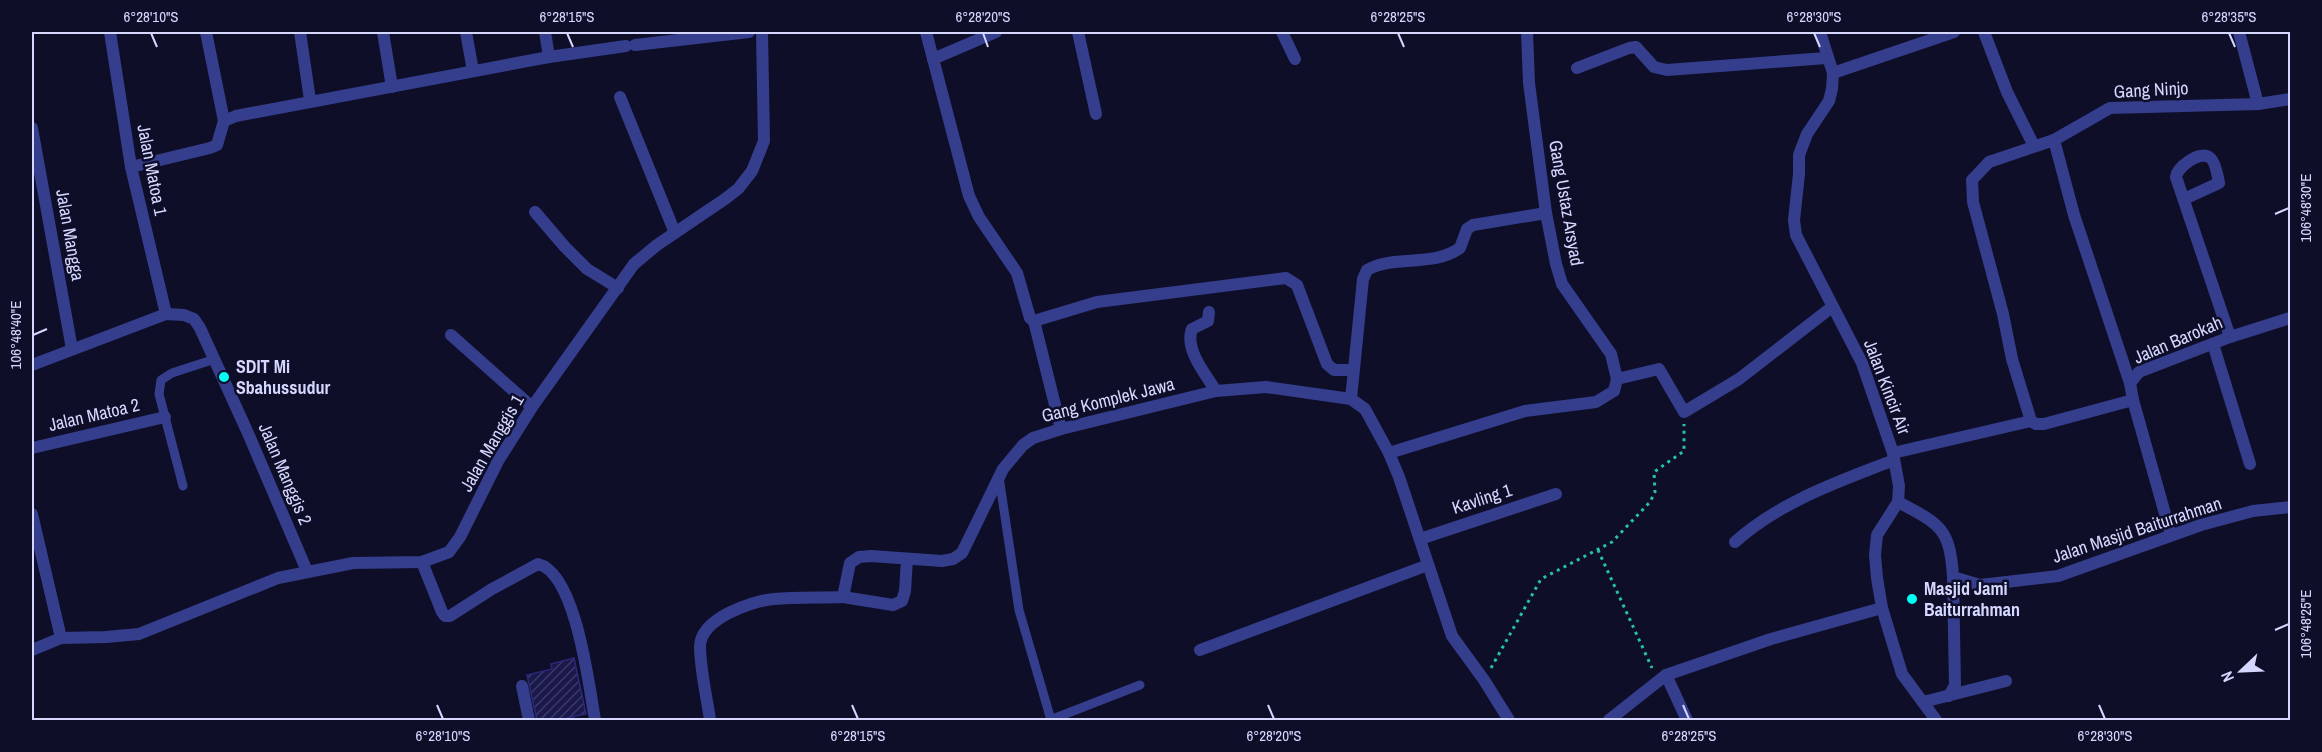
<svg xmlns="http://www.w3.org/2000/svg" width="2322" height="752" font-family="'Archivo Narrow',sans-serif">
<style>
.building{fill:url(#building-hatch);stroke:#2c2879;stroke-width:1.5}
.lines{fill:none;stroke-linecap:round;stroke-linejoin:round}
.path{stroke:#25c3a3;stroke-width:3;stroke-dasharray:3 4.5;stroke-linecap:butt}
.service{stroke:#353e8c;stroke-width:9}
.minor{stroke:#353e8c;stroke-width:12}
.ticks{fill:none;stroke:#d5d7ff;stroke-width:2}
.poi-dot{fill:#01fff3;stroke:#0e0e29;stroke-width:2}
.labels{text-anchor:middle;stroke-width:5;stroke-linejoin:round;paint-order:stroke}
.street-label{font-size:18px;fill:#d5d7ff;stroke:#0e0e29}
.poi-label{font-size:18px;font-weight:bold;fill:#d5d7ff;stroke:#0e0e29;text-anchor:start}
.neatline{fill:none;stroke:#d5d7ff;stroke-width:2}
.ticks-label{font-size:15px;text-anchor:middle;fill:#d5d7ff}
</style>
<defs>
<pattern id="building-hatch" width="6" height="6" patternUnits="userSpaceOnUse" patternTransform="scale(1.5)"><rect width="6" height="6" fill="#1b184b"/><path d="M-1 1l2-2M0 6l6-6M5 7l2-2" fill="none" stroke="#3b3966"/></pattern>
</defs>
<rect width="100%" height="100%" fill="#0e0e29"/>
<polygon class="building" points="574,658 586,714 557,720 537,720 527,675 552,669 551,664"/>
<g class="lines">
<g class="path">
<polyline points="1598,550 1652,668"/>
<polyline points="1491,668 1541,579 1612,542 1650,502 1655,492 1654,472 1684,451 1684,424"/>
</g>
<g class="service">
<polyline points="999,477 1019,610 1051,720"/>
<polyline points="183,486 159,394 161,380 172,373 215,359"/>
<polyline points="1050,720 1140,685"/>
</g>
<g class="minor">
<polyline points="110,32 131,167 166,314"/>
<polyline points="206,32 224,121"/>
<polyline points="300,32 310,100"/>
<polyline points="383,32 392,87"/>
<polyline points="466,32 473,71"/>
<polyline points="545,32 549,57"/>
<polyline points="926,32 969,196 979,217 1017,273 1030,318 1034,321 1097,302 1286,278 1297,285 1327,364 1334,370 1352,370"/>
<polyline points="1078,32 1096,114"/>
<polyline points="1282,32 1295,59"/>
<polyline points="1527,32 1529,83 1546,213 1556,264 1562,284 1611,354 1617,379 1659,369 1684,412 1739,379 1832,307"/>
<polyline points="1820,32 1833,73 1832,89 1829,101 1807,134 1799,155 1799,174 1794,220 1796,235 1862,363 1893,453 1899,486 1898,502 1877,535 1875,555 1877,578 1882,608 1902,674 1936,720"/>
<polyline points="1984,32 2007,92 2034,146"/>
<polyline points="2239,32 2258,104"/>
<polyline points="635,45 749,32"/>
<polyline points="933,59 996,32"/>
<polyline points="1577,68 1629,48 1636,47 1654,67 1667,70 1826,58"/>
<polyline points="1833,73 1954,32"/>
<polyline points="620,97 675,233"/>
<polyline points="32,128 72,349"/>
<polyline points="2054,140 2074,215 2130,383 2133,400 2171,535"/>
<polyline points="131,167 210,148 217,145 224,121 236,116 549,57 626,46"/>
<path d="M 2184,199 L 2219,183 C 2218,177 2215,160 2209,157 C 2199,151 2177,167 2176,177 L 2230,337"/>
<polyline points="535,212 565,247 587,269 618,288"/>
<path d="M 1209,312 L 1208,321 L 1192,329 C 1184,349 1206,375 1216,391"/>
<polyline points="1034,321 1061,429"/>
<polyline points="451,335 532,407"/>
<polyline points="2213,344 2250,464"/>
<polyline points="32,365 166,314 184,315 194,319 200,328 247,431 307,571"/>
<polyline points="2130,383 2139,372 2230,337 2290,318"/>
<path d="M 1351,399 L 1363,279 L 1367,270 C 1396,254 1432,268 1460,248 L 1467,229 L 1473,225 L 1546,213"/>
<polyline points="2133,400 2044,424 2036,424 2031,421 2012,359 2003,314 1973,202 1972,180 1989,162 2054,140 2110,108 2258,104 2290,99"/>
<polyline points="32,448 165,417"/>
<polyline points="1389,453 1525,411 1596,402 1614,391 1617,379"/>
<polyline points="1893,453 2031,421"/>
<path d="M 1898,502 C 1940,524 1950,528 1953,577 L 1980,585 L 2058,576 L 2201,525 L 2253,511 L 2290,507"/>
<polyline points="32,514 61,638"/>
<polyline points="1420,539 1556,494"/>
<path d="M 1735,542 C 1781,501 1838,482 1894,460"/>
<path d="M 422,562 L 442,612 L 445,616 L 450,616 L 492,589 L 538,564 C 576,573 589,686 595,720"/>
<polyline points="843,597 893,605 902,601 905,591 907,559"/>
<polyline points="32,650 61,638 106,637 139,634 278,578 353,563 422,562 449,552 460,537 498,461 532,407 634,264 657,245 725,199 738,189 752,171 764,141 762,32"/>
<polyline points="1200,650 1428,565"/>
<polyline points="1666,675 1687,720"/>
<polyline points="522,686 529,720"/>
<polyline points="1949,696 1955,685 1953,577"/>
<polyline points="1923,702 2006,681"/>
<path d="M 710,720 C 707,698 700,669 700,646 C 701,619 750,601 774,599 C 797,597 820,598 843,597 L 850,563 L 859,557 L 871,556 L 942,561 L 953,559 L 962,553 L 1003,469 L 1023,445 L 1033,438 L 1061,429 L 1216,391 L 1266,387 L 1351,399 L 1365,409 L 1389,453 L 1399,477 L 1452,636 L 1484,680 L 1509,720"/>
<polyline points="1609,720 1666,675 1771,639 1882,608"/>
</g>
</g>
<path class="ticks" d="M 151,33 L 157,47M 567,33 L 573,47M 983,33 L 988,47M 1398,33 L 1404,47M 1814,33 L 1820,47M 2229,33 L 2235,47M 2275,214 L 2289,208M 33,335 L 47,329M 2275,630 L 2289,624M 437,705 L 443,719M 852,705 L 858,719M 1268,705 L 1274,719M 1683,705 L 1689,719M 2099,705 L 2105,719"/>
<g class="poi-dot">
<circle cx="224" cy="377" r="6"/>
<circle cx="1912" cy="599" r="6"/>
</g>
<g class="labels">
<g class="street-label">
<text transform="translate(2151 90) rotate(-3)" y="6">Gang Ninjo</text>
<text transform="translate(152 170) rotate(79)" y="6">Jalan Matoa 1</text>
<text transform="translate(1566 203) rotate(80)" y="6">Gang Ustaz Arsyad</text>
<text transform="translate(70 235) rotate(80)" y="6">Jalan Mangga</text>
<text transform="translate(2178 340) rotate(-23)" y="6">Jalan Barokah</text>
<text transform="translate(1887 387) rotate(69)" y="6">Jalan Kincir Air</text>
<text transform="translate(1108 400) rotate(-14)" y="6">Gang Komplek Jawa</text>
<text transform="translate(94 415) rotate(-13)" y="6">Jalan Matoa 2</text>
<text transform="translate(492 443) rotate(-60)" y="6">Jalan Manggis 1</text>
<text transform="translate(285 474) rotate(67)" y="6">Jalan Manggis 2</text>
<text transform="translate(1482 499) rotate(-18)" y="6">Kavling 1</text>
<text transform="translate(2137 530) rotate(-18)" y="6">Jalan Masjid Baiturrahman</text>
</g>
<g class="poi-label">
<text x="236" y="373">SDIT Mi<tspan x="236" dy="21">Sbahussudur</tspan></text>
<text x="1924" y="595">Masjid Jami<tspan x="1924" dy="21">Baiturrahman</tspan></text>
</g>
</g>
<rect width="2322" height="752" fill="none" stroke="#0e0e29" stroke-width="66"/>
<g transform="translate(2241 671) rotate(247)" stroke="#0e0e29" stroke-width="4.5" paint-order="stroke">
<path d="M0-4.5L10 22L0 15L-10 22Z" fill="#d5d7ff"/>
<text y="-9" font-size="16" font-weight="bold" text-anchor="middle" fill="#d5d7ff">N</text>
</g>
<rect x="33" y="33" width="2256" height="686" class="neatline"/>
<g class="ticks-label">
<text x="151" y="22">6°28'10"S</text>
<text x="567" y="22">6°28'15"S</text>
<text x="983" y="22">6°28'20"S</text>
<text x="1398" y="22">6°28'25"S</text>
<text x="1814" y="22">6°28'30"S</text>
<text x="2229" y="22">6°28'35"S</text>
<text transform="translate(2306 208) rotate(-90)" y="5">106°48'30"E</text>
<text transform="translate(16 335) rotate(-90)" y="5">106°48'40"E</text>
<text transform="translate(2306 624) rotate(-90)" y="5">106°48'25"E</text>
<text x="443" y="741">6°28'10"S</text>
<text x="858" y="741">6°28'15"S</text>
<text x="1274" y="741">6°28'20"S</text>
<text x="1689" y="741">6°28'25"S</text>
<text x="2105" y="741">6°28'30"S</text>
</g>
</svg>
